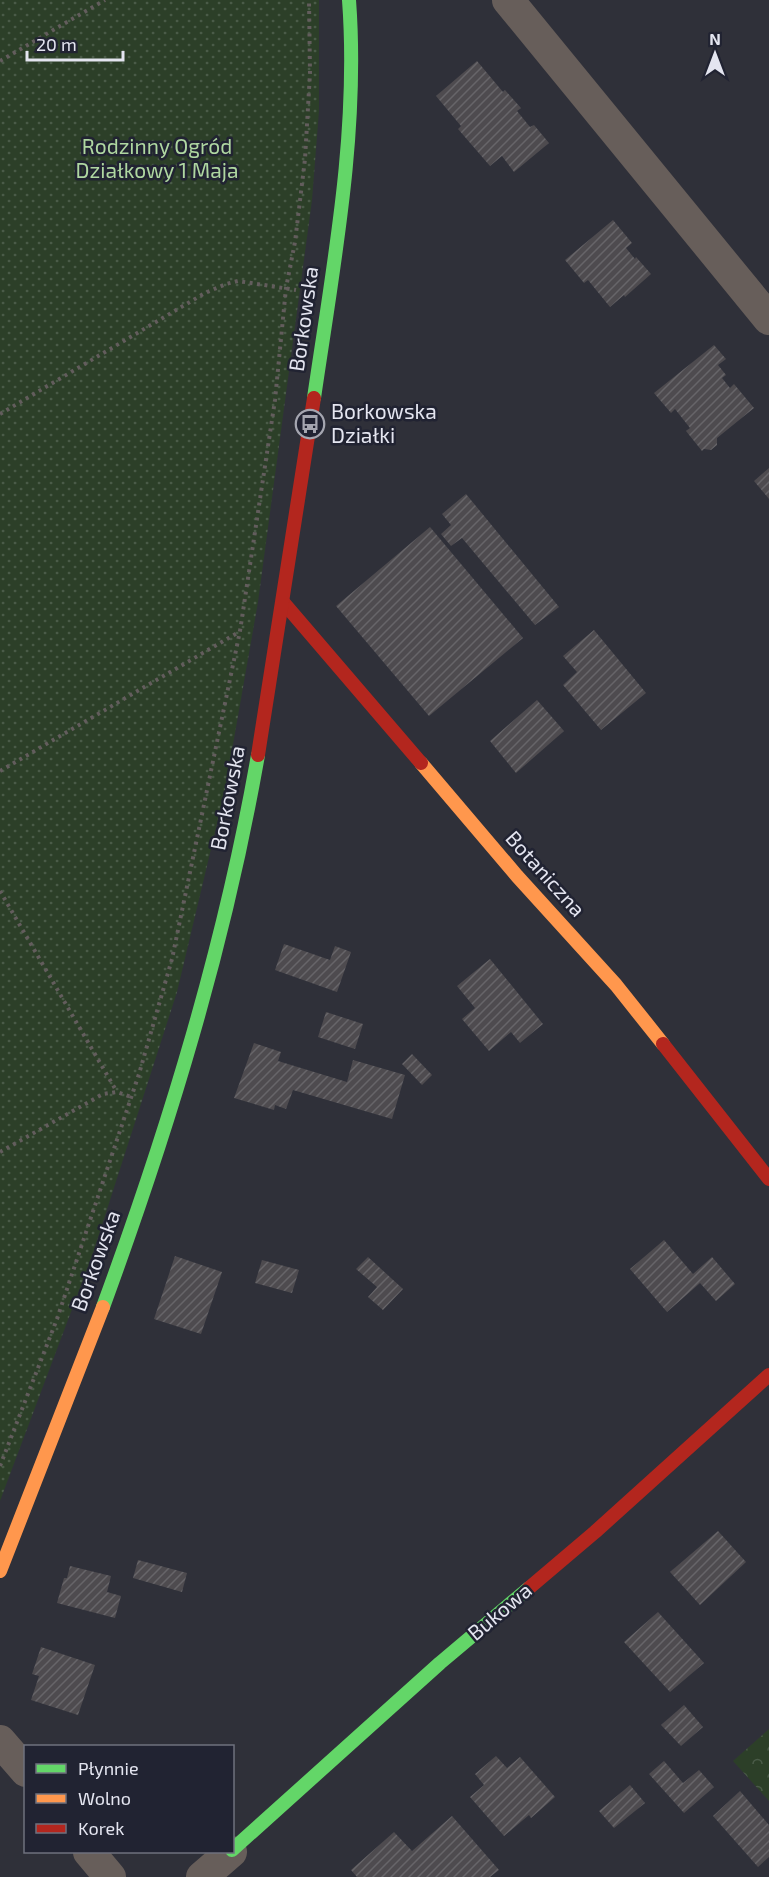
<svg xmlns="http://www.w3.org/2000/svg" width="769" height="1877" font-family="'Exo 2',sans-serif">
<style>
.forest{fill:url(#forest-crowns)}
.garden{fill:url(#garden-dots)}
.building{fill:url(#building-hatch)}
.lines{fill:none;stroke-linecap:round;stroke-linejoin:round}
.path{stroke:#635d5d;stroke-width:4;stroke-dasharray:3 4.5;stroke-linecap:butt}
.street{stroke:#675e5a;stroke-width:32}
.fast{stroke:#63d668;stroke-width:14}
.slow{stroke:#ff974d;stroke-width:14}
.jam{stroke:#b3261e;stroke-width:14}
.labels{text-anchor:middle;stroke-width:5;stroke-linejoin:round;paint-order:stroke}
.park-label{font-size:21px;fill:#afd7a1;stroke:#212332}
.street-label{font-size:21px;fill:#e4e5f0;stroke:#212332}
.poi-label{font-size:21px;fill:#e4e5f0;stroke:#212332;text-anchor:start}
</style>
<defs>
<pattern id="forest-crowns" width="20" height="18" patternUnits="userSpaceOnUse" patternTransform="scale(1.5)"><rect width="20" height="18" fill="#2c3f28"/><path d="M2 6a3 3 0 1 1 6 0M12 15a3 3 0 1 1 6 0" fill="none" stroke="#4a5b48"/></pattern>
<pattern id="garden-dots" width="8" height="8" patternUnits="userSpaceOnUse" patternTransform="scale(1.5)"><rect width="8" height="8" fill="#2c3f28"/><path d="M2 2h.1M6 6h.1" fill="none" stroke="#4a5b48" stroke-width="1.8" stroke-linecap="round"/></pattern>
<pattern id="building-hatch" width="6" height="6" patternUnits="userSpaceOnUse" patternTransform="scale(1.5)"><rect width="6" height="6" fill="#4e4b4f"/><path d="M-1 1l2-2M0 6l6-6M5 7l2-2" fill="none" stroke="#676569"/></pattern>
</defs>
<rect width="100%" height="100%" fill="#2f3039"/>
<polygon class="forest" points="769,1729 769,1801 733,1761"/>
<polygon class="garden" points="0,0 319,0 319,111 312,200 258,602 225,790 177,992 92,1256 0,1501"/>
<g class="building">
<polygon points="477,61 503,92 505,90 521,108 517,111 530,127 534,125 549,143 514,172 502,156 490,166 458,129 461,126 436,96"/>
<polygon points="613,220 632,243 626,248 635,259 636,257 651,274 625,297 624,295 610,307 588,280 584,283 565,260"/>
<polygon points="714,345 726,359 718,365 726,375 722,378 730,388 734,384 754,408 717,438 717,445 711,450 704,449 702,451 686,431 690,428 675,409 671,413 654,393"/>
<polygon points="769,468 769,499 754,481"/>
<polygon points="466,494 559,607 535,625 462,538 451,546 441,534 451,525 442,514"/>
<polygon points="430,527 523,638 429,716 336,606"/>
<polygon points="594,630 646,693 601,730 563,685 577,672 563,656"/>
<polygon points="537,700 564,731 516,773 490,741"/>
<polygon points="284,944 330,960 335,946 351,952 337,992 275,970"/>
<polygon points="490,959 543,1024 520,1043 511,1032 489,1051 462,1019 475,1008 457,986"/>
<polygon points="326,1012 363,1024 355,1049 318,1037"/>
<polygon points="254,1043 281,1052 278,1061 347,1082 353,1060 405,1075 392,1119 293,1090 286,1109 275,1105 274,1110 234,1098"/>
<polygon points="412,1054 432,1075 422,1085 402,1064"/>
<polygon points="664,1240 693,1274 712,1257 735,1284 716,1301 700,1283 667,1312 630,1269"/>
<polygon points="175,1256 222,1272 201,1334 154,1319"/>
<polygon points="368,1257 403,1289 383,1310 368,1297 377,1287 356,1269"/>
<polygon points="262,1260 299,1270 292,1293 255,1283"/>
<polygon points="718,1531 746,1562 700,1605 670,1572"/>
<polygon points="138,1560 187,1573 182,1592 133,1578"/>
<polygon points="70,1566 111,1576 107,1592 121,1596 115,1618 57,1603 64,1578 67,1578"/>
<polygon points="658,1612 704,1663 670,1692 624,1642"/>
<polygon points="41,1647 95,1665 78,1715 31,1700 39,1676 32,1674"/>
<polygon points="684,1705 703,1727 681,1746 661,1725"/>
<polygon points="496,1756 507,1768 520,1757 555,1797 531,1818 529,1815 504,1836 470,1797 484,1785 475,1774"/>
<polygon points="664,1761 683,1783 699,1770 714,1787 684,1813 649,1774"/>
<polygon points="630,1785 645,1803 614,1828 599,1811"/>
<polygon points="740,1791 769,1825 769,1857 758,1867 713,1816"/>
<polygon points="452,1816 499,1870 490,1877 357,1877 351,1870 394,1832 412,1851"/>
</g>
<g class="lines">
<g class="path">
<polyline points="0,61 105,0"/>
<polyline points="0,414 205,293 226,284 238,281 296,290"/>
<polyline points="0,771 239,632"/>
<polyline points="0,891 117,1092"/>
<polyline points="0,1152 103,1094 117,1092 131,1097"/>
<polyline points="0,1466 57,1319 139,1074 172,959 240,631 275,400 286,288 295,242 305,159 310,73 309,0"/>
</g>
<g class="street">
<polyline points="508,0 769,319"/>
<polyline points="0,1741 26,1771"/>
<polyline points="89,1852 110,1877"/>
<polyline points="202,1877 231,1852"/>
</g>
<g class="fast">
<path d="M 314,398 C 333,267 359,133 349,0"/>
<path d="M 103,1307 C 169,1127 225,944 258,755"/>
<polyline points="232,1850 440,1663 529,1588"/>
</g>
<g class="slow">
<polyline points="421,763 517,876 616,985 663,1044"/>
<polyline points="0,1571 103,1307"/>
</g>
<g class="jam">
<polyline points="283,602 421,763"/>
<polyline points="258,755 314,398"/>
<polyline points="663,1044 769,1179"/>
<polyline points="529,1588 595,1532 769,1375"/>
</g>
</g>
<defs>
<g id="bus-ring" transform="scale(1.5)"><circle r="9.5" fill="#212332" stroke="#a5a6b0" stroke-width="1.5"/><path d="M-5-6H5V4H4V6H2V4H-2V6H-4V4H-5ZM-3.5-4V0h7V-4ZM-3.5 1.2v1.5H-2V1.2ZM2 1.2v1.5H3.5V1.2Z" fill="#a5a6b0"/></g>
</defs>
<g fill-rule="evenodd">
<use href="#bus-ring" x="310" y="424"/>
</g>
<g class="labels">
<g class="park-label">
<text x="157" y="154">Rodzinny Ogród<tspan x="157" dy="24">Działkowy 1 Maja</tspan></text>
</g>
<g class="street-label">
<text transform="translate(304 319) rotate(-82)" y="7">Borkowska</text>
<text transform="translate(228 798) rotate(-79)" y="7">Borkowska</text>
<text transform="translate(545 874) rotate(48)" y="7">Botaniczna</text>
<text transform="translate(96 1261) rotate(-70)" y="7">Borkowska</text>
<text transform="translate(500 1612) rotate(-40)" y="7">Bukowa</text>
</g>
<g class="poi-label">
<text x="331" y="419">Borkowska<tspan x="331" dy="24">Działki</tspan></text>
</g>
</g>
<rect x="24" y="1745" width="210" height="108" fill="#212332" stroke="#6f717e" stroke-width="1.5"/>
<rect x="36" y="1764" width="30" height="9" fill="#63d668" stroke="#6f717e" stroke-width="1.5"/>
<text x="78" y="1775" font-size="18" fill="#e4e5f0">Płynnie</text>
<rect x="36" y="1794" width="30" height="9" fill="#ff974d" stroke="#6f717e" stroke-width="1.5"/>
<text x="78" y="1805" font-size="18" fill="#e4e5f0">Wolno</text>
<rect x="36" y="1824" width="30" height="9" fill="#b3261e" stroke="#6f717e" stroke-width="1.5"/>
<text x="78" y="1835" font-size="18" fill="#e4e5f0">Korek</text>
<g transform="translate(715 54)" stroke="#212332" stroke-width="4.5" paint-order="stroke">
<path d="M0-4.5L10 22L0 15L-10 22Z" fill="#e4e5f0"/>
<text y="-9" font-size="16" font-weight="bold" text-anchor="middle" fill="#e4e5f0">N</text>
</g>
<path d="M27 51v9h96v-9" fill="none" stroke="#e4e5f0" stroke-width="3"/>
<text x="36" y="51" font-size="18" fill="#e4e5f0" stroke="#212332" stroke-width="4.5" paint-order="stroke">20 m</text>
</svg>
